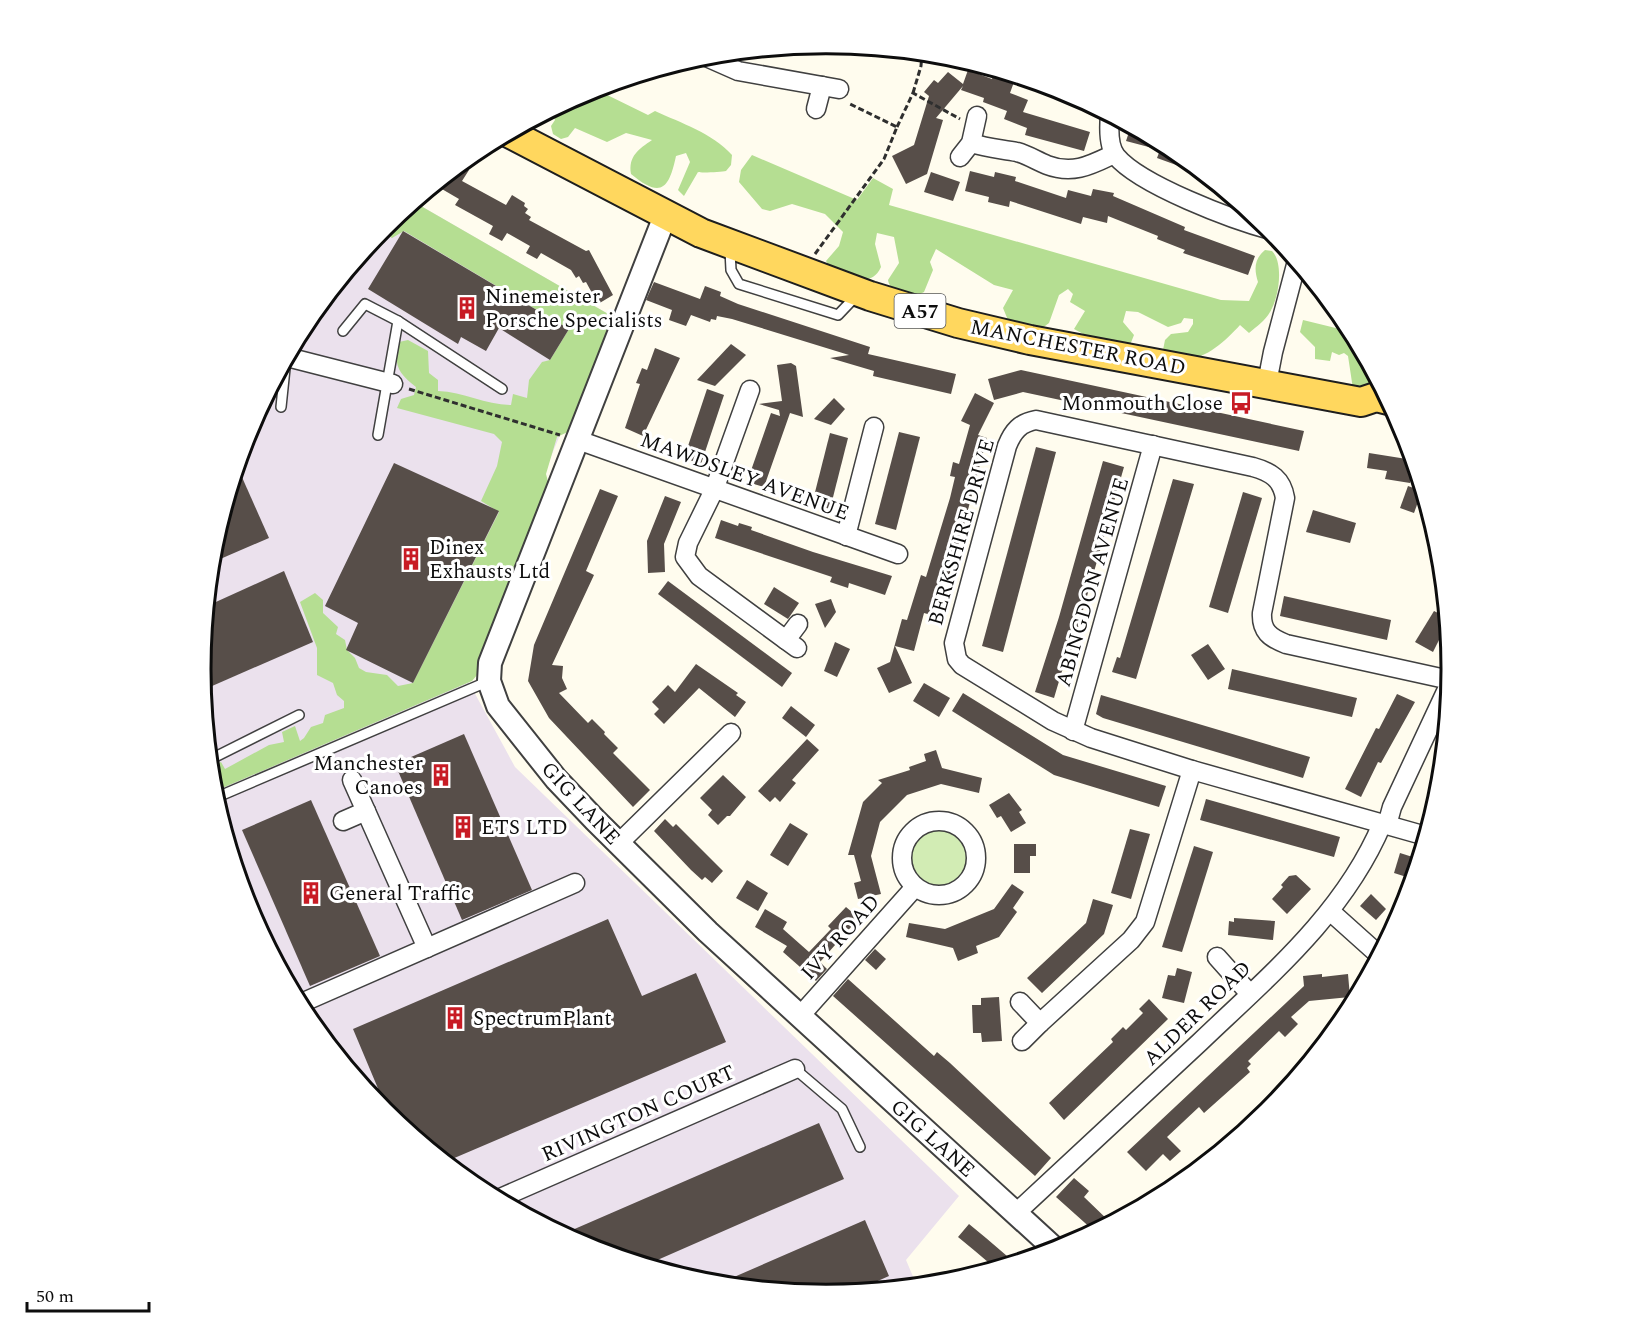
<svg xmlns="http://www.w3.org/2000/svg" width="1652" height="1338" font-family="Spectral,serif">
<style>
.industrial{fill:#ebe1ed}
.green{fill:#d2ecb4}
.forest{fill:#b5de92}
.building{fill:#574e49}
.lines{fill:none;stroke-linecap:round;stroke-linejoin:round}
.service-casing{stroke:#404040;stroke-width:12}
.minor-casing{stroke:#404040;stroke-width:21}
.tertiary-casing{stroke:#404040;stroke-width:26}
.primary-casing{stroke:#1e1e1e;stroke-width:32}
.path{stroke:#2f2f2f;stroke-width:3;stroke-dasharray:6 3;stroke-linecap:butt}
.service{stroke:#fff;stroke-width:9}
.minor{stroke:#fff;stroke-width:18}
.tertiary{stroke:#fff;stroke-width:22}
.primary{stroke:#ffd75e;stroke-width:28}
.labels{text-anchor:middle;stroke-width:6;stroke-linejoin:round;paint-order:stroke}
.shield{fill:#fff;stroke:#565656;stroke-width:1.5}
.shield-label{font-size:20px;font-weight:bold;fill:#0d0d0d}
.poi-label{font-size:21px;fill:#0d0d0d;stroke:#fff;text-anchor:start}
.street-label{font-size:21px;fill:#0d0d0d;stroke:#fff}
.rim{fill:none;stroke:#0d0d0d;stroke-width:3}
</style>
<rect width="100%" height="100%" fill="#fffcee"/>
<polygon class="industrial" points="414,202 610,315 462,670 515,767 959,1196 906,1260 917,1286 826,1294 704,1282 586,1247 478,1189 383,1111 306,1016 248,908 212,791 201,669 213,547 248,429 306,321 384,226"/>
<circle class="green" cx="939" cy="858" r="30"/>
<g class="forest">
<path d="M 595,89 L 648,115 L 655,111 C 681,123 712,133 732,155 L 731,165 L 726,171 C 722,172 701,173 698,172 L 684,196 L 678,190 L 690,162 L 686,153 L 676,156 C 669,189 661,199 631,174 C 628,156 639,149 652,140 L 626,133 L 607,142 L 575,128 L 568,137 L 561,139 L 553,134 L 551,126 L 555,120 L 551,110 Z"/>
<path d="M 752,155 L 857,200 L 873,178 L 893,189 L 889,205 L 1221,300 L 1249,301 L 1258,282 C 1254,269 1254,259 1265,250 L 1272,251 C 1284,263 1279,298 1270,312 C 1265,321 1257,326 1249,333 L 1240,325 C 1221,346 1190,374 1163,350 L 1165,340 L 1171,334 L 1188,332 L 1193,324 L 1193,319 L 1184,318 L 1181,323 L 1168,327 L 1138,312 L 1126,311 L 1123,322 L 1134,335 L 1130,345 L 1098,342 L 1074,329 L 1085,311 L 1070,302 L 1073,294 L 1068,289 L 1059,295 L 1049,323 L 1037,332 L 1010,325 L 1003,308 L 1013,290 L 994,285 L 936,249 L 930,262 L 933,270 L 924,292 L 914,297 C 904,294 890,292 888,280 L 899,263 L 894,237 L 877,233 L 875,244 L 881,267 C 871,289 850,276 832,271 L 826,261 L 839,246 L 843,232 L 825,214 L 792,204 L 770,211 L 762,209 L 739,182 L 741,170 Z"/>
<path d="M 414,202 L 610,315 L 602,359 L 572,430 L 557,437 L 546,474 L 550,489 L 482,669 L 472,681 L 213,792 L 210,766 L 221,762 L 225,769 L 269,745 L 284,742 L 282,732 L 295,726 L 300,741 L 304,738 L 311,727 L 323,723 L 325,715 L 344,708 L 344,701 L 337,695 L 333,683 L 317,675 L 317,648 L 300,602 L 315,593 L 323,600 L 323,613 L 338,627 L 336,634 L 345,640 L 347,650 L 355,658 L 359,668 L 366,672 L 387,675 L 398,686 L 413,683 L 499,512 L 481,501 L 497,466 L 502,442 L 494,434 L 397,408 L 401,399 L 414,395 L 416,387 C 398,373 393,365 399,342 L 408,340 L 428,351 L 429,373 L 438,380 L 438,391 C 464,392 486,405 511,405 L 513,394 L 527,398 L 529,380 L 542,362 L 550,360 L 569,329 L 404,231 L 392,238 L 381,231 Z"/>
<polygon points="1303,320 1352,332 1381,387 1353,389 1348,356 1344,353 1339,355 1332,352 1330,361 1315,359 1315,347 1300,332"/>
</g>
<g class="building">
<polygon points="968,70 992,79 993,75 1014,82 1010,93 1028,100 1023,112 1090,132 1084,151 1025,135 1027,128 1004,119 1007,111 983,102 984,98 961,90 963,86 936,118 943,120 927,174 906,184 892,156 914,145 929,96 924,92 934,80 938,83 948,72 963,84"/>
<polygon points="1131,126 1174,149 1201,174 1157,158 1160,150 1126,141"/>
<polygon points="459,165 469,170 462,181 506,205 512,195 525,203 524,206 528,209 525,213 531,217 529,220 586,251 589,250 613,295 598,304 586,282 583,283 579,276 576,278 571,270 541,253 537,259 526,253 530,246 507,233 502,241 489,234 493,226 455,205 459,199 435,185"/>
<polygon points="970,171 994,177 995,172 1016,177 1015,181 1066,198 1068,190 1091,196 1093,189 1114,193 1113,196 1185,227 1184,230 1255,256 1248,275 1183,253 1185,250 1157,239 1158,236 1108,216 1107,223 1083,217 1081,224 1010,201 1009,207 988,202 989,197 965,191"/>
<polygon points="931,172 960,182 953,201 924,192"/>
<polygon points="403,231 569,329 550,360 499,328 486,351 461,337 458,344 368,289"/>
<polygon points="654,282 700,299 705,286 721,292 720,296 738,304 870,347 868,354 956,374 951,394 873,376 874,371 830,358 849,355 732,319 717,316 716,320 711,319 710,322 691,315 686,326 669,320 672,310 646,300"/>
<polygon points="731,344 746,355 715,386 697,380"/>
<polygon points="655,348 680,358 643,436 625,428 640,384 636,383 642,368 647,370"/>
<polygon points="791,363 796,366 803,417 790,413 764,487 747,482 771,413 780,416 779,410 759,404 782,401 777,365"/>
<polygon points="1021,370 1304,431 1299,451 1023,392 994,400 988,379"/>
<polygon points="707,389 724,395 701,464 684,458"/>
<polygon points="975,393 994,403 978,435 987,438 960,540 948,579 942,578 931,615 924,613 914,651 895,646 912,683 889,693 877,668 890,662 902,619 907,620 921,575 926,577 950,498 955,477 950,476 953,462 959,464 970,425 961,421"/>
<polygon points="834,398 845,409 831,425 814,419"/>
<polygon points="899,432 920,437 896,530 875,524"/>
<polygon points="830,433 848,438 830,509 812,504"/>
<polygon points="1036,447 1056,452 1003,652 982,646"/>
<polygon points="1369,453 1413,460 1410,483 1385,479 1387,471 1367,468"/>
<polygon points="1103,461 1124,467 1071,652 1068,651 1054,698 1035,692 1059,617"/>
<polygon points="394,463 499,511 413,683 346,650 358,623 325,606"/>
<polygon points="237,466 269,538 211,563 213,547"/>
<polygon points="1173,479 1194,484 1136,679 1112,672 1117,657 1120,658"/>
<polygon points="1408,486 1422,491 1414,513 1400,508"/>
<polygon points="600,489 618,496 586,571 594,575 552,665 563,666 562,678 567,689 559,693 588,723 592,719 605,732 604,734 618,748 613,753 650,790 633,807 549,718 528,681 534,645"/>
<polygon points="1243,492 1262,498 1228,613 1209,607"/>
<polygon points="665,496 681,502 664,544 665,572 648,573 647,541"/>
<polygon points="1313,510 1356,523 1350,543 1306,532"/>
<polygon points="721,520 738,526 739,523 752,527 751,530 813,552 892,576 885,595 849,583 848,588 830,582 832,577 715,538"/>
<polygon points="284,571 313,642 203,690 201,669 207,606"/>
<polygon points="668,581 792,673 782,687 658,594"/>
<polygon points="774,587 799,603 788,619 764,604"/>
<polygon points="1284,596 1391,620 1387,640 1280,616"/>
<polygon points="831,599 836,612 825,628 815,604"/>
<polygon points="1434,611 1446,617 1447,624 1433,652 1415,642"/>
<polygon points="835,642 850,649 837,677 824,671"/>
<polygon points="1208,644 1225,669 1208,680 1191,655"/>
<polygon points="696,664 738,693 736,695 746,702 735,717 699,688 664,724 654,714 659,709 652,702 668,685 675,692"/>
<polygon points="1232,669 1357,698 1352,717 1228,689"/>
<polygon points="924,683 950,698 939,717 913,701"/>
<polygon points="963,693 1063,755 1166,786 1159,807 1054,775 952,711"/>
<polygon points="1397,694 1415,702 1381,763 1378,762 1361,797 1345,789 1376,728 1379,729"/>
<polygon points="1101,695 1310,757 1303,778 1103,718 1096,714"/>
<polygon points="791,706 815,725 806,737 782,718"/>
<polygon points="464,734 532,890 462,920 395,764"/>
<polygon points="807,739 819,750 792,780 796,783 780,802 775,797 770,802 758,791"/>
<polygon points="936,750 942,768 982,778 979,793 941,784 907,795 880,822 871,856 881,894 858,899 854,883 861,881 854,855 848,855 863,802 882,783 878,780 910,770 909,767 926,761 924,754"/>
<polygon points="723,775 746,797 730,816 727,816 718,825 708,815 712,810 700,798"/>
<polygon points="1009,793 1022,810 1019,812 1026,823 1011,832 1001,816 997,818 989,805"/>
<polygon points="1206,799 1340,837 1334,857 1200,820"/>
<polygon points="311,800 380,956 310,986 242,830"/>
<polygon points="665,819 673,827 676,824 723,871 712,883 705,877 702,880 691,870 654,831"/>
<polygon points="790,823 808,834 788,866 770,855"/>
<polygon points="1130,829 1150,834 1131,899 1111,893"/>
<polygon points="1014,844 1036,844 1036,856 1030,856 1030,873 1014,873"/>
<polygon points="1194,846 1213,852 1182,952 1162,947"/>
<polygon points="1400,853 1419,859 1413,879 1394,873"/>
<polygon points="1296,875 1311,889 1287,914 1272,899 1283,887 1281,885 1289,876"/>
<polygon points="747,880 768,893 758,911 736,898"/>
<polygon points="1012,884 1024,892 1013,908 1017,912 999,937 976,946 978,953 958,961 953,948 906,937 909,923 945,929 994,909"/>
<polygon points="1371,894 1386,909 1376,920 1360,906"/>
<polygon points="1093,899 1113,905 1104,934 1042,993 1027,978 1086,923"/>
<polygon points="846,907 859,918 820,962 827,969 816,981 783,952 787,946 755,927 765,909 787,922 783,929 809,952 831,929 828,926"/>
<polygon points="1234,918 1275,921 1273,940 1228,935 1229,921 1234,922"/>
<polygon points="608,919 642,996 696,973 726,1042 445,1162 390,1117 353,1029"/>
<polygon points="875,949 886,959 876,970 865,960"/>
<polygon points="1177,968 1192,972 1184,1003 1162,998 1168,975 1175,976"/>
<polygon points="1322,974 1322,977 1348,974 1350,997 1309,1001 1291,1017 1298,1024 1285,1037 1279,1031 1248,1061 1251,1064 1247,1068 1250,1072 1204,1113 1199,1107 1167,1137 1181,1151 1170,1161 1163,1154 1146,1171 1127,1152 1304,986 1303,976"/>
<polygon points="848,979 934,1056 937,1052 950,1063 1051,1158 1035,1176 833,996"/>
<polygon points="999,997 1002,1041 982,1042 981,1033 973,1033 972,1005 981,1005 981,998"/>
<polygon points="1149,999 1168,1019 1064,1120 1049,1103 1113,1042 1111,1039 1123,1027 1126,1030 1143,1013 1139,1009"/>
<polygon points="819,1123 844,1179 767,1212 646,1265 586,1247 563,1234"/>
<polygon points="1074,1178 1089,1191 1084,1197 1111,1223 1094,1231 1056,1197"/>
<polygon points="865,1220 889,1276 864,1287 853,1292 826,1294 718,1284"/>
<polygon points="969,1224 986,1238 1014,1262 995,1268 975,1251 958,1237"/>
</g>
<g class="lines">
<g class="service-casing">
<g id="service">
<polyline points="730,250 731,270 739,284 838,315 858,294"/>
<polyline points="398,321 502,389"/>
<polyline points="343,331 365,304 398,321 378,435"/>
<polyline points="281,407 286,359"/>
<polyline points="209,760 299,715"/>
<polyline points="215,798 489,681"/>
<polyline points="795,1069 842,1109 860,1147"/>
</g>
</g>
<g class="minor-casing">
<g id="minor">
<polyline points="704,56 738,71 839,89"/>
<polyline points="816,109 822,86"/>
<path d="M 1110,115 C 1109,126 1108,146 1116,156 C 1140,185 1233,220 1271,230"/>
<path d="M 971,143 C 987,148 1001,149 1017,152 C 1028,155 1037,161 1047,165 C 1073,175 1091,165 1114,154"/>
<polyline points="960,157 971,143 977,116"/>
<polyline points="287,357 393,384"/>
<polyline points="1267,383 1273,352 1297,261"/>
<polyline points="750,390 714,490 688,543 685,557 699,576 786,640"/>
<polyline points="578,440 898,554"/>
<polyline points="846,536 874,427"/>
<polyline points="797,648 786,640 798,624"/>
<polyline points="1073,731 1153,445"/>
<polyline points="352,780 427,948"/>
<circle cx="939" cy="858" r="37"/>
<polyline points="343,821 366,811"/>
<polyline points="1387,825 1392,807 1450,683"/>
<path d="M 1426,836 L 1192,770 L 1091,738 L 1053,721 L 962,665 L 957,659 L 954,643 L 1007,446 C 1013,431 1020,423 1036,420 L 1253,467 C 1271,472 1282,479 1285,498 L 1262,613 C 1261,631 1270,638 1286,644 L 1450,680"/>
<polyline points="618,844 731,733"/>
<polyline points="1331,912 1379,955"/>
<polyline points="1217,957 1250,994"/>
<polyline points="1020,1002 1040,1023 1022,1041"/>
<polyline points="299,1004 575,883"/>
<polyline points="800,1016 915,887"/>
<polyline points="1040,1023 1131,940 1145,922 1192,770"/>
<polyline points="498,1199 795,1069"/>
<path d="M 1016,1213 C 1077,1156 1139,1099 1200,1042 C 1269,976 1344,914 1382,824"/>
</g>
</g>
<g class="tertiary-casing">
<polyline id="tertiary" points="665,216 490,663 489,681 498,706 556,779 595,820 708,932 1056,1250"/>
</g>
<g class="primary-casing">
<polyline id="primary" points="509,133 701,233 870,296 958,323 1030,340 1361,402 1376,397 1388,400"/>
</g>
<g class="path">
<polyline points="913,93 921,66 922,53"/>
<polyline points="897,127 913,93 960,119"/>
<polyline points="815,254 884,159 897,127 848,103"/>
<polyline points="409,389 560,435"/>
</g>
<use href="#service" class="service"/>
<use href="#minor" class="minor"/>
<use href="#tertiary" class="tertiary"/>
<use href="#primary" class="primary"/>
</g>
<defs>
<g id="building-bare" transform="scale(1.8)"><path d="M-4-6H4V6H1V3H-1V6H-4ZM-2.5-4.3h1.7v1.8h-1.7ZM.8-4.3h1.7v1.8H.8ZM-2.5-1h1.7V.8h-1.7ZM.8-1h1.7V.8H.8Z" fill="#c81b24" stroke="#fff" stroke-width="2.5" paint-order="stroke"/></g>
<g id="bus-bare" transform="scale(1.8)"><path d="M-5-6H5V4H4V6H2V4H-2V6H-4V4H-5ZM-3.5-4V0h7V-4ZM-3.5 1.2v1.5H-2V1.2ZM2 1.2v1.5H3.5V1.2Z" fill="#c81b24" stroke="#fff" stroke-width="2.5" paint-order="stroke"/></g>
</defs>
<g fill-rule="evenodd">
<use href="#building-bare" x="467" y="308"/>
<use href="#bus-bare" x="1241" y="403"/>
<use href="#building-bare" x="411" y="559"/>
<use href="#building-bare" x="441" y="775"/>
<use href="#building-bare" x="463" y="827"/>
<use href="#building-bare" x="311" y="893"/>
<use href="#building-bare" x="455" y="1018"/>
</g>
<g class="labels">
<rect class="shield" x="894.5" y="294" width="51" height="34" rx="4.5"/>
<g class="shield-label">
<text x="920" y="318">A57</text>
</g>
<g class="poi-label">
<text x="485" y="303">Ninemeister<tspan x="485" dy="24">Porsche Specialists</tspan></text>
<text x="1223" y="410" text-anchor="end">Monmouth Close</text>
<text x="429" y="554">Dinex<tspan x="429" dy="24">Exhausts Ltd</tspan></text>
<text x="423" y="770" text-anchor="end">Manchester<tspan x="423" dy="24">Canoes</tspan></text>
<text x="481" y="834">ETS LTD</text>
<text x="329" y="900">General Traffic</text>
<text x="473" y="1025">SpectrumPlant</text>
</g>
<g class="street-label">
<text transform="translate(1078 347) rotate(11)" y="7">MANCHESTER ROAD</text>
<text transform="translate(745 476) rotate(20)" y="7">MAWDSLEY AVENUE</text>
<text transform="translate(961 532) rotate(-74)" y="7">BERKSHIRE DRIVE</text>
<text transform="translate(1092 582) rotate(-74)" y="7">ABINGDON AVENUE</text>
<text transform="translate(581 803) rotate(47)" y="7">GIG LANE</text>
<text transform="translate(840 937) rotate(-48)" y="7">IVY ROAD</text>
<text transform="translate(1197 1013) rotate(-44)" y="7">ALDER ROAD</text>
<text transform="translate(638 1113) rotate(-24)" y="7">RIVINGTON COURT</text>
<text transform="translate(933 1138) rotate(42)" y="7">GIG LANE</text>
</g>
</g>
<path d="M0 0H1652V1338H0ZM211 669a615 615 0 1 1 1230 0a615 615 0 1 1-1230 0Z" fill="#fff" fill-rule="evenodd"/>
<path class="rim" d="M211 669a615 615 0 1 1 1230 0a615 615 0 1 1-1230 0Z"/>
<path d="M27 1302v9h122v-9" fill="none" stroke="#0d0d0d" stroke-width="3"/>
<text x="36" y="1302" font-size="18" fill="#0d0d0d" stroke="#ffffff" stroke-width="4.5" paint-order="stroke">50 m</text>
</svg>
